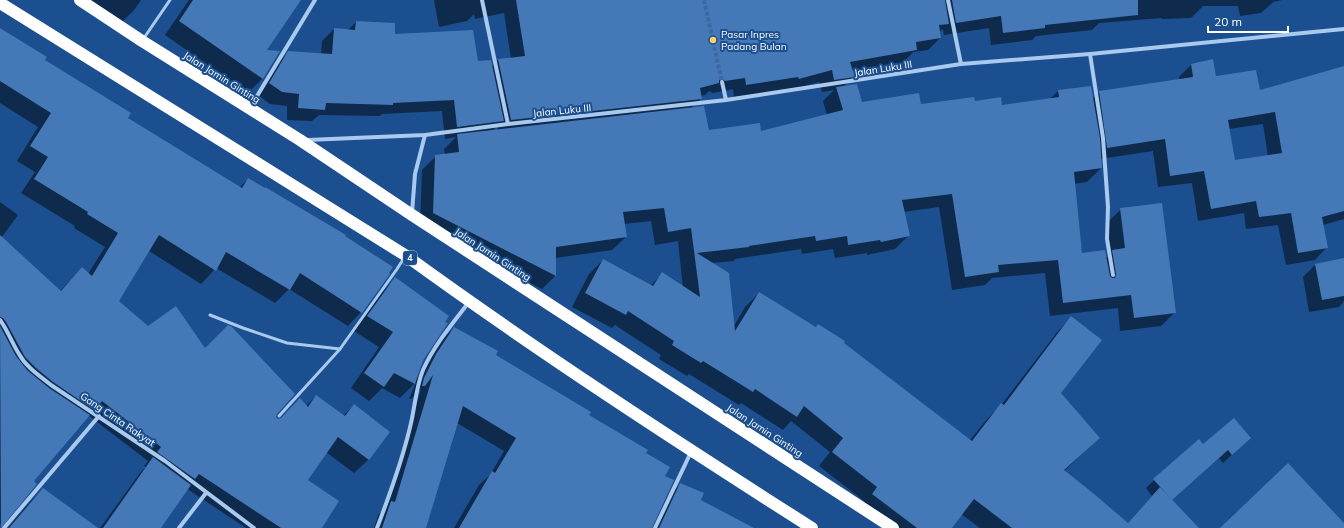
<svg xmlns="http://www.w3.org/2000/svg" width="1344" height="528" font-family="Mulish,sans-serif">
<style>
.shadow{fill:#0007;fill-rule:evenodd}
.building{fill:#4478b7;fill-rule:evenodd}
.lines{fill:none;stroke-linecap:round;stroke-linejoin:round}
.street-tunnel{stroke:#3d69a0;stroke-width:4;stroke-dasharray:4 2;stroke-linecap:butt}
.lane{stroke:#a9c9ee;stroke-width:3}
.street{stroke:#a9c9ee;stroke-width:4}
.highway{stroke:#fff;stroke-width:12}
.poi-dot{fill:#ffd166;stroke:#1b4f8f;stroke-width:1.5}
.labels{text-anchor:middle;stroke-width:4;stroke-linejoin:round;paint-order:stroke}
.shield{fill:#1b4f8f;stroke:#bbcadd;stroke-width:1}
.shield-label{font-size:9px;font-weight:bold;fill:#fff}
.poi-label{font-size:10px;fill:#fff;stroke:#1b4f8f;text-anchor:start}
.street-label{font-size:10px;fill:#fff;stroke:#1b4f8f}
</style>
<rect width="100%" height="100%" fill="#1b4f8f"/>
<g class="shadow">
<polygon points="90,0 141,0 134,10 121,23"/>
<polygon points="189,0 300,0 265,51 279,52 262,79 248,93 165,35"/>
<path d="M 434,0 L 1282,0 L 1273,2 L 1261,13 L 1240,16 L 1238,6 L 1203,6 L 1191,18 L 1162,19 L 1162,18 L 1099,23 L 1092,30 L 1036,36 L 1032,40 L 991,45 L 989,28 L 944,35 L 943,29 L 939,32 L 940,38 L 928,50 L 913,52 L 904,62 L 852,71 L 854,76 L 843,87 L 861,103 L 920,105 L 974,102 L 1001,106 L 1050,99 L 1058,91 L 1092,99 L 1100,92 L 1179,80 L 1179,77 L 1191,65 L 1212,60 L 1216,77 L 1259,91 L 1344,69 L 1344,219 L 1323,225 L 1327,247 L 1315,260 L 1286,265 L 1278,225 L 1246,229 L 1244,213 L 1198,221 L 1192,183 L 1158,187 L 1153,151 L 1100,159 L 1101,168 L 1087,182 L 1074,184 L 1082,254 L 1106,258 L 1111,253 L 1107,223 L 1121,209 L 1175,312 L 1161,326 L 1120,331 L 1118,308 L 1050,316 L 1045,273 L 992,278 L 985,285 L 952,290 L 939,207 L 903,212 L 908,236 L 895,249 L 867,255 L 867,253 L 835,258 L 833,249 L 802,254 L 801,249 L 735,259 L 734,261 L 711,263 L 734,326 L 745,307 L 759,293 L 843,343 L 970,440 L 988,418 L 1002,404 L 1058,331 L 1071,318 L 1060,393 L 1099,438 L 1064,471 L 1127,524 L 1152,496 L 1146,488 L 1154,480 L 1203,446 L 1241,446 L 1223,463 L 1219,458 L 1171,500 L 1197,528 L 980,528 L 961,514 L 951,528 L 885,528 L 859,508 L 864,501 L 819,466 L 830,452 L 791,421 L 783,430 L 741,403 L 739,405 L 689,374 L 687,376 L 659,359 L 661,355 L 615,325 L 612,328 L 572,307 L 589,274 L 603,260 L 650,286 L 662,274 L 683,288 L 678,241 L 655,245 L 651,221 L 624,224 L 626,237 L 612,250 L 555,258 L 555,276 L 542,289 L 420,226 L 422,170 L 436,156 L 445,155 L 444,149 L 456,137 L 445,139 L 442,111 L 382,114 L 380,116 L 319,115 L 312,121 L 287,120 L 287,106 L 270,104 L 258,95 L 276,64 L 289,52 L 321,54 L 322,41 L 334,29 L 348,30 L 356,22 L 491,67 L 498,60 L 511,59 L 504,13 L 475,19 L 474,14 L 467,21 L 439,27 ZM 819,82 L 822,92 L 834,90 L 823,101 L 827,115 L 760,132 L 708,132 L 691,108 L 701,99 L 700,96 L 705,95 L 709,91 L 713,93 L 733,89 L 734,97 L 786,91 ZM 1263,124 L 1268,156 L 1235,162 L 1229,129 ZM 497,126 L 498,131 L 492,131 Z"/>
<polygon points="0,29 127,118 239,188 248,179 361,312 348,326 289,289 275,303 216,268 201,284 149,251 118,301 148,328 205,349 276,413 275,417 278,420 306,406 316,396 343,416 354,405 389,432 368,460 354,473 326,452 307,480 321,528 246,528 180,484 159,528 100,528 140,473 146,467 144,466 148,461 88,415 32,481 36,484 0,525 0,528 0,202 18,215 1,238 60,291 82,268 88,274 105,247 74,228 75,226 21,193 35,172 17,161 38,127 0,103"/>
<polygon points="1344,259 1344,301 1339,307 1309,312 1303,277 1315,265"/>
<polygon points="395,279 424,359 416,379 441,341 454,328 495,356 588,415 644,454 664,477 651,528 454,528 479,485 490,475 504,451 457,423 425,528 374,528 378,515 384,509 421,389 411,399 409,399 416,382 400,398 382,388 369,401 351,388 379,347 354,331 381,293"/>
<polygon points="681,484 700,500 752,528 653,528 667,497"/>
<polygon points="43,489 96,528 8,528 29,503"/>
</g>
<g class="building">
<polygon points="193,0 301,0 267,50 280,51 263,79 179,21"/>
<polygon points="516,0 945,0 949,24 939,25 941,38 916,42 917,50 850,62 855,77 834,80 832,70 799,79 798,77 746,85 745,78 725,81 722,79 719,80 719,83 700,88 702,99 511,120 498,59 525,56"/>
<polygon points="952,0 1138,0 1138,15 1045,25 1045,28 1003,33 1001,16 956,23"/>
<polygon points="356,21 395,23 395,34 473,30 478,61 491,60 504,121 457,127 454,100 393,103 393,105 326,103 325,110 298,108 299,94 282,92 269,83 288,51 332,54 334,28 355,30"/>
<polygon points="0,28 47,57 45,60 131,113 128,118 242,188 248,178 265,188 265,187 346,235 345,236 393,267 389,273 390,274 362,313 300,273 290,290 226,252 216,271 159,235 119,301 148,326 176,306 205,348 228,325 232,327 295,394 277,414 276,417 278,419 281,418 300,398 308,407 316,395 345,416 354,404 390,432 369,460 338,437 308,480 339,501 322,528 281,528 199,474 195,479 157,452 161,447 102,401 94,410 53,382 36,368 25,357 6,322 3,318 0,317 0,235 61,291 82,267 92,276 118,233 87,214 88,212 34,179 48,157 30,146 51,113 0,81"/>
<path d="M 1213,59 L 1216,76 L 1256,70 L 1260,90 L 1344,66 L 1344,211 L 1322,217 L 1328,248 L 1298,253 L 1291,213 L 1259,217 L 1256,201 L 1211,209 L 1204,171 L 1170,176 L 1165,139 L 1107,148 L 1099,91 L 1193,77 L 1191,64 ZM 1275,112 L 1282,153 L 1235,160 L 1228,120 Z"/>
<polygon points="857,84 862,102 919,93 921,104 974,97 975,101 1001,97 1002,105 1059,97 1058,90 1091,86 1100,138 1102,168 1074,172 1082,253 1105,250 1110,276 1112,278 1115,278 1116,274 1112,250 1125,248 1120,208 1162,203 1176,313 1134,318 1131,295 1063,303 1058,260 998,265 999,272 965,277 952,194 902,200 910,236 881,242 880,240 848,245 847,236 816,241 815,236 749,246 749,247 697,253 729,273 735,331 759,292 816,327 818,324 845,341 844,343 972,441 1001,403 1004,405 1071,316 1102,340 1061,393 1100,438 1064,470 1093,493 1128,523 1160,487 1199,528 1012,528 974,499 952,528 917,528 872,494 877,487 832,452 843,438 804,406 797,417 755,389 753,392 703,361 701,363 672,345 674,341 628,311 626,315 585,293 603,259 653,286 662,272 700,297 691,228 668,232 664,208 623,212 627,237 556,247 556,276 433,213 435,155 459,152 457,134 704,106 709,130 760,123 761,131 843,110 836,87"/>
<polygon points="1344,258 1344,296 1322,300 1315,264"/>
<polygon points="395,277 449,316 445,322 448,323 424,359 420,369 415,384 394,373 384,387 364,373 393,332 367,316"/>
<polygon points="0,326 16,356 27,370 49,388 90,415 34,481 37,484 1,528"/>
<polygon points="454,327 498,351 496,355 591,412 589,415 648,450 646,453 670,467 665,476 674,480 652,528 459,528 492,471 495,473 516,438 463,406 426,528 382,528 391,501 395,502 433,375 425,386 422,386 424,378 436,354"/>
<polygon points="1234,418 1251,438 1232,455 1228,450 1172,500 1153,479 1199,439 1203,444"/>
<polygon points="153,457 191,485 161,528 103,528"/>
<polygon points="1288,463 1344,523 1344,528 1220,528"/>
<polygon points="680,483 704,493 701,500 754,528 659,528"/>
<polygon points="43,488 98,528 9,528"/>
</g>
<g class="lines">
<polyline class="street-tunnel" points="704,0 722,82"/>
<g class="lane">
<polyline points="144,38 170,0"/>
<polyline points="210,315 243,328 287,343 340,349 397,269 404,258"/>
<polyline points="279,416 340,349"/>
</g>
<g class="street">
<polyline points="482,0 508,124"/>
<polyline points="948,0 961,64"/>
<polyline points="1090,54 1103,138 1108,207 1107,239 1113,275"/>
<polyline points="722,82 726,100"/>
<polyline points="251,106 315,0"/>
<polyline points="307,140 425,135 508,124 726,100 961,64 1090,54 1344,29"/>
<polyline points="412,213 415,174 425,135"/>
<path d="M 0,320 C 8,331 12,343 19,354 C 26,367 40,376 51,385 L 165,461 L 254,528"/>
<polyline points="4,528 99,416"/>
<polyline points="179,528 206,493"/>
<path d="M 377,528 C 390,494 403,459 411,423 C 415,406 416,387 423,370 C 434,345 453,323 469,302"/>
<polyline points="655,528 691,452"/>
</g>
<g class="highway">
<polyline points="80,0 142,41 300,140 412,215 893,528"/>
<path d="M 0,3 L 405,255 C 537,351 674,440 812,528"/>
</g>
</g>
<circle class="poi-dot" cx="713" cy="40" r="4"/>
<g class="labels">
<rect class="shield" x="403" y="251" width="14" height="14" rx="3"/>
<g class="shield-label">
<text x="410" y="261">4</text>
</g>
<g class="poi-label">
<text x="721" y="38">Pasar Inpres<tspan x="721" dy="12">Padang Bulan</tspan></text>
</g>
<g class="street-label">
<text transform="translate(883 68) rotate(-9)" y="4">Jalan Luku III</text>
<text transform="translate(222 77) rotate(32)" y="4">Jalan Jamin Ginting</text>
<text transform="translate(562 110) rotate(-6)" y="4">Jalan Luku III</text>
<text transform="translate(493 254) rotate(33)" y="4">Jalan Jamin Ginting</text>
<text transform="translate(118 419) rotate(34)" y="4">Gang Cinta Rakyat</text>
<text transform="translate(765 430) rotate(33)" y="4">Jalan Jamin Ginting</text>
</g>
</g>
<path d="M1208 26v6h80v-6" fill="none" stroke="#ffffff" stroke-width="2"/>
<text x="1214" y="26" font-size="12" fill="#ffffff" stroke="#1b4f8f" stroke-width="3" paint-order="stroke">20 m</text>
</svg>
